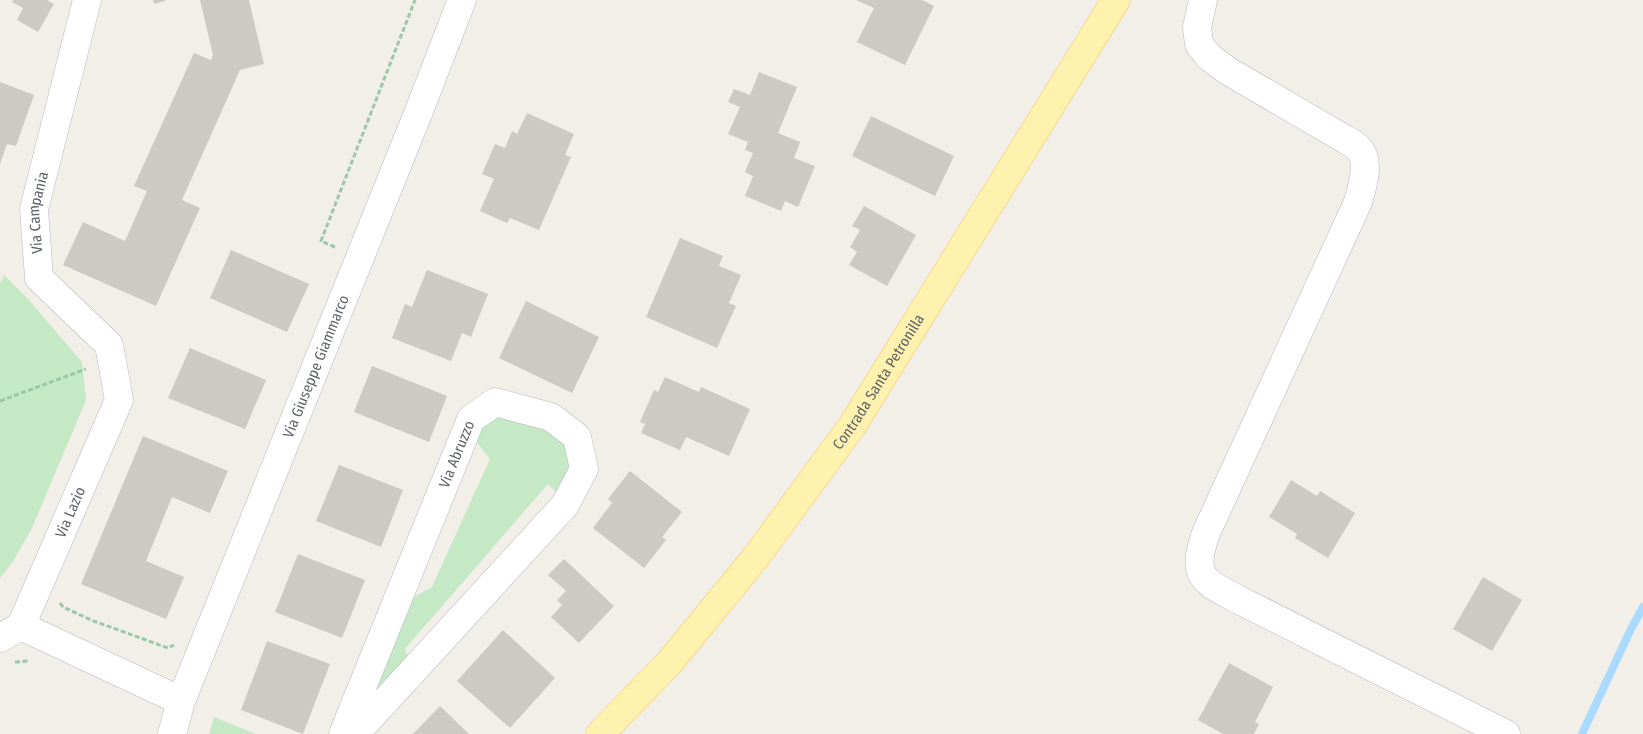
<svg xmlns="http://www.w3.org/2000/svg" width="1643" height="734" font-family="'Fira Sans Condensed',sans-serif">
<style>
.green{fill:#c5e8c5}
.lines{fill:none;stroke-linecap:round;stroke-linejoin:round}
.stream{stroke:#aadaff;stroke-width:8}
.building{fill:#cccac5}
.minor-casing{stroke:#b5b8bc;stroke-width:29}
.major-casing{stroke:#f2c960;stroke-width:29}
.path{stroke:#9cc7a9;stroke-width:3;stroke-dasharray:5 2.5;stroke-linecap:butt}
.minor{stroke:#fff;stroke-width:28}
.major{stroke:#fff2af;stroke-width:28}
.labels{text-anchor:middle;stroke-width:5;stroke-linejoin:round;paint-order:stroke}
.street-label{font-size:15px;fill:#5f6368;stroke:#fff}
</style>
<rect width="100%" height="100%" fill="#f1efe8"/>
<g class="green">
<polygon points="4,275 28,299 82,362 86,400 32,528 12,563 0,578 0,284"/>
<polygon points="501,412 561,435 572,466 557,493 548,484 405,649 411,662 354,723 403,603 432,587 490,459 475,440 478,432"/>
<polygon points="214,717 256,734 209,734"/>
</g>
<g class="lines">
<polyline class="stream" points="1582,734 1630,631 1643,607"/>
</g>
<g class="building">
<polygon points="13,0 47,0 54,4 38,32 17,20 23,8 12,2"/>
<polygon points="153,0 165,0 165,1 154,4"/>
<polygon points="200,0 249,0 264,64 240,70 182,200 200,208 156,306 63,265 83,222 125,241 147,191 134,186 194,53 211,60 213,55"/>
<polygon points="856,0 922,0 934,6 905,65 857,42 874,8"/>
<polygon points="759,72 797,87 778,133 800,142 794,158 815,166 798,207 785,201 781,211 745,196 753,176 745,172 753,153 745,150 748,142 728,134 740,107 728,102 734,89 750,95"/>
<polygon points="0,82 34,95 16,146 7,144 0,164"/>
<polygon points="527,113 574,134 565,155 571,157 539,230 510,218 507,223 480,211 494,179 482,174 495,144 505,148 512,131 517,134"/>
<polygon points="871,116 954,156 935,196 852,156"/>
<polygon points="864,206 916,235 887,286 849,265 857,252 850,247 860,230 852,226"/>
<polygon points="680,238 723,256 719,266 741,275 729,303 736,306 717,348 646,317"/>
<polygon points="231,250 309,284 287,332 210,298"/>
<polygon points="427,270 488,294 471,337 462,333 451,361 392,338 405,304 412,307"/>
<polygon points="526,301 599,337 572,393 499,358"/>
<polygon points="190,348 266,380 245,429 168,398"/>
<polygon points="372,366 447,396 429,442 354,412"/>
<polygon points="665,377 699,392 701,387 750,409 729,456 686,437 680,450 641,433 645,424 640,422 654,390 658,392"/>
<polygon points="143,436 228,471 210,513 172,497 146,561 184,577 166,619 81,584"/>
<polygon points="339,465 403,490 381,547 316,521"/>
<polygon points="630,471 682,512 662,537 666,540 644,568 593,528 612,503 608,499"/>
<polygon points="1291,480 1317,496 1320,491 1355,513 1328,558 1295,538 1297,534 1269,517"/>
<polygon points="298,554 365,580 342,638 275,612"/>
<polygon points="564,559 614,606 579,643 551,617 562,605 557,600 566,591 548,575"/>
<polygon points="1483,577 1522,600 1492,651 1453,629"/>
<polygon points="503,630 555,678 510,728 457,681"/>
<polygon points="267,641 330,664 303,734 241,710"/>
<polygon points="1229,663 1273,687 1255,722 1259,724 1254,734 1223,734 1198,720"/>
<polygon points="440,706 469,734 413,734"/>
</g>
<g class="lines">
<g class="minor-casing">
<g id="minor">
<path d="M 1203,0 L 1197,27 L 1199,44 L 1209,57 L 1228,71 L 1343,138 C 1348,141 1355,144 1359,149 C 1371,162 1362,187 1358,202 L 1206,533 C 1190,579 1204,581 1241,601 L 1506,734"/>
<path id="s1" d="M 21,626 L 119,400 L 109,345 L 39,278 L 34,209 L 87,0"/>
<polyline points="0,638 21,626 181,701"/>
<path id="s2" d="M 172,734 L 181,701 L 419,111 L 462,0"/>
<path id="s3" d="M 343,734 L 471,419 L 495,402 L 551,417 L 577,437 L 584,469 L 565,505 L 355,734"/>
</g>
</g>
<g class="major-casing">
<g id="major">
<path id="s4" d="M 600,734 L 670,662 L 756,557 L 852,426 L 1116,0"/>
</g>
</g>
<g class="path">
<polyline points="335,247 321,241 415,0"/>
<polyline points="0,401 86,369"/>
<polyline points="60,603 63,607 91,620 168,648 174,645"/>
<polyline points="15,662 29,661"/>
</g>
<use href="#minor" class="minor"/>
<use href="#major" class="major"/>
</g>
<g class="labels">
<g class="street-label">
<text dy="5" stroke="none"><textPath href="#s1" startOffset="465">Via Campania</textPath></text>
<text dy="5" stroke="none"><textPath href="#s2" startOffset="395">Via Giuseppe Giammarco</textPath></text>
<text dy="5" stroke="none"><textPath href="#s4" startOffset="450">Contrada Santa Petronilla</textPath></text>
<text dy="5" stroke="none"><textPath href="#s3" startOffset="302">Via Abruzzo</textPath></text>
<text dy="5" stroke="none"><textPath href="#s1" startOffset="124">Via Lazio</textPath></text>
</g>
</g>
</svg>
